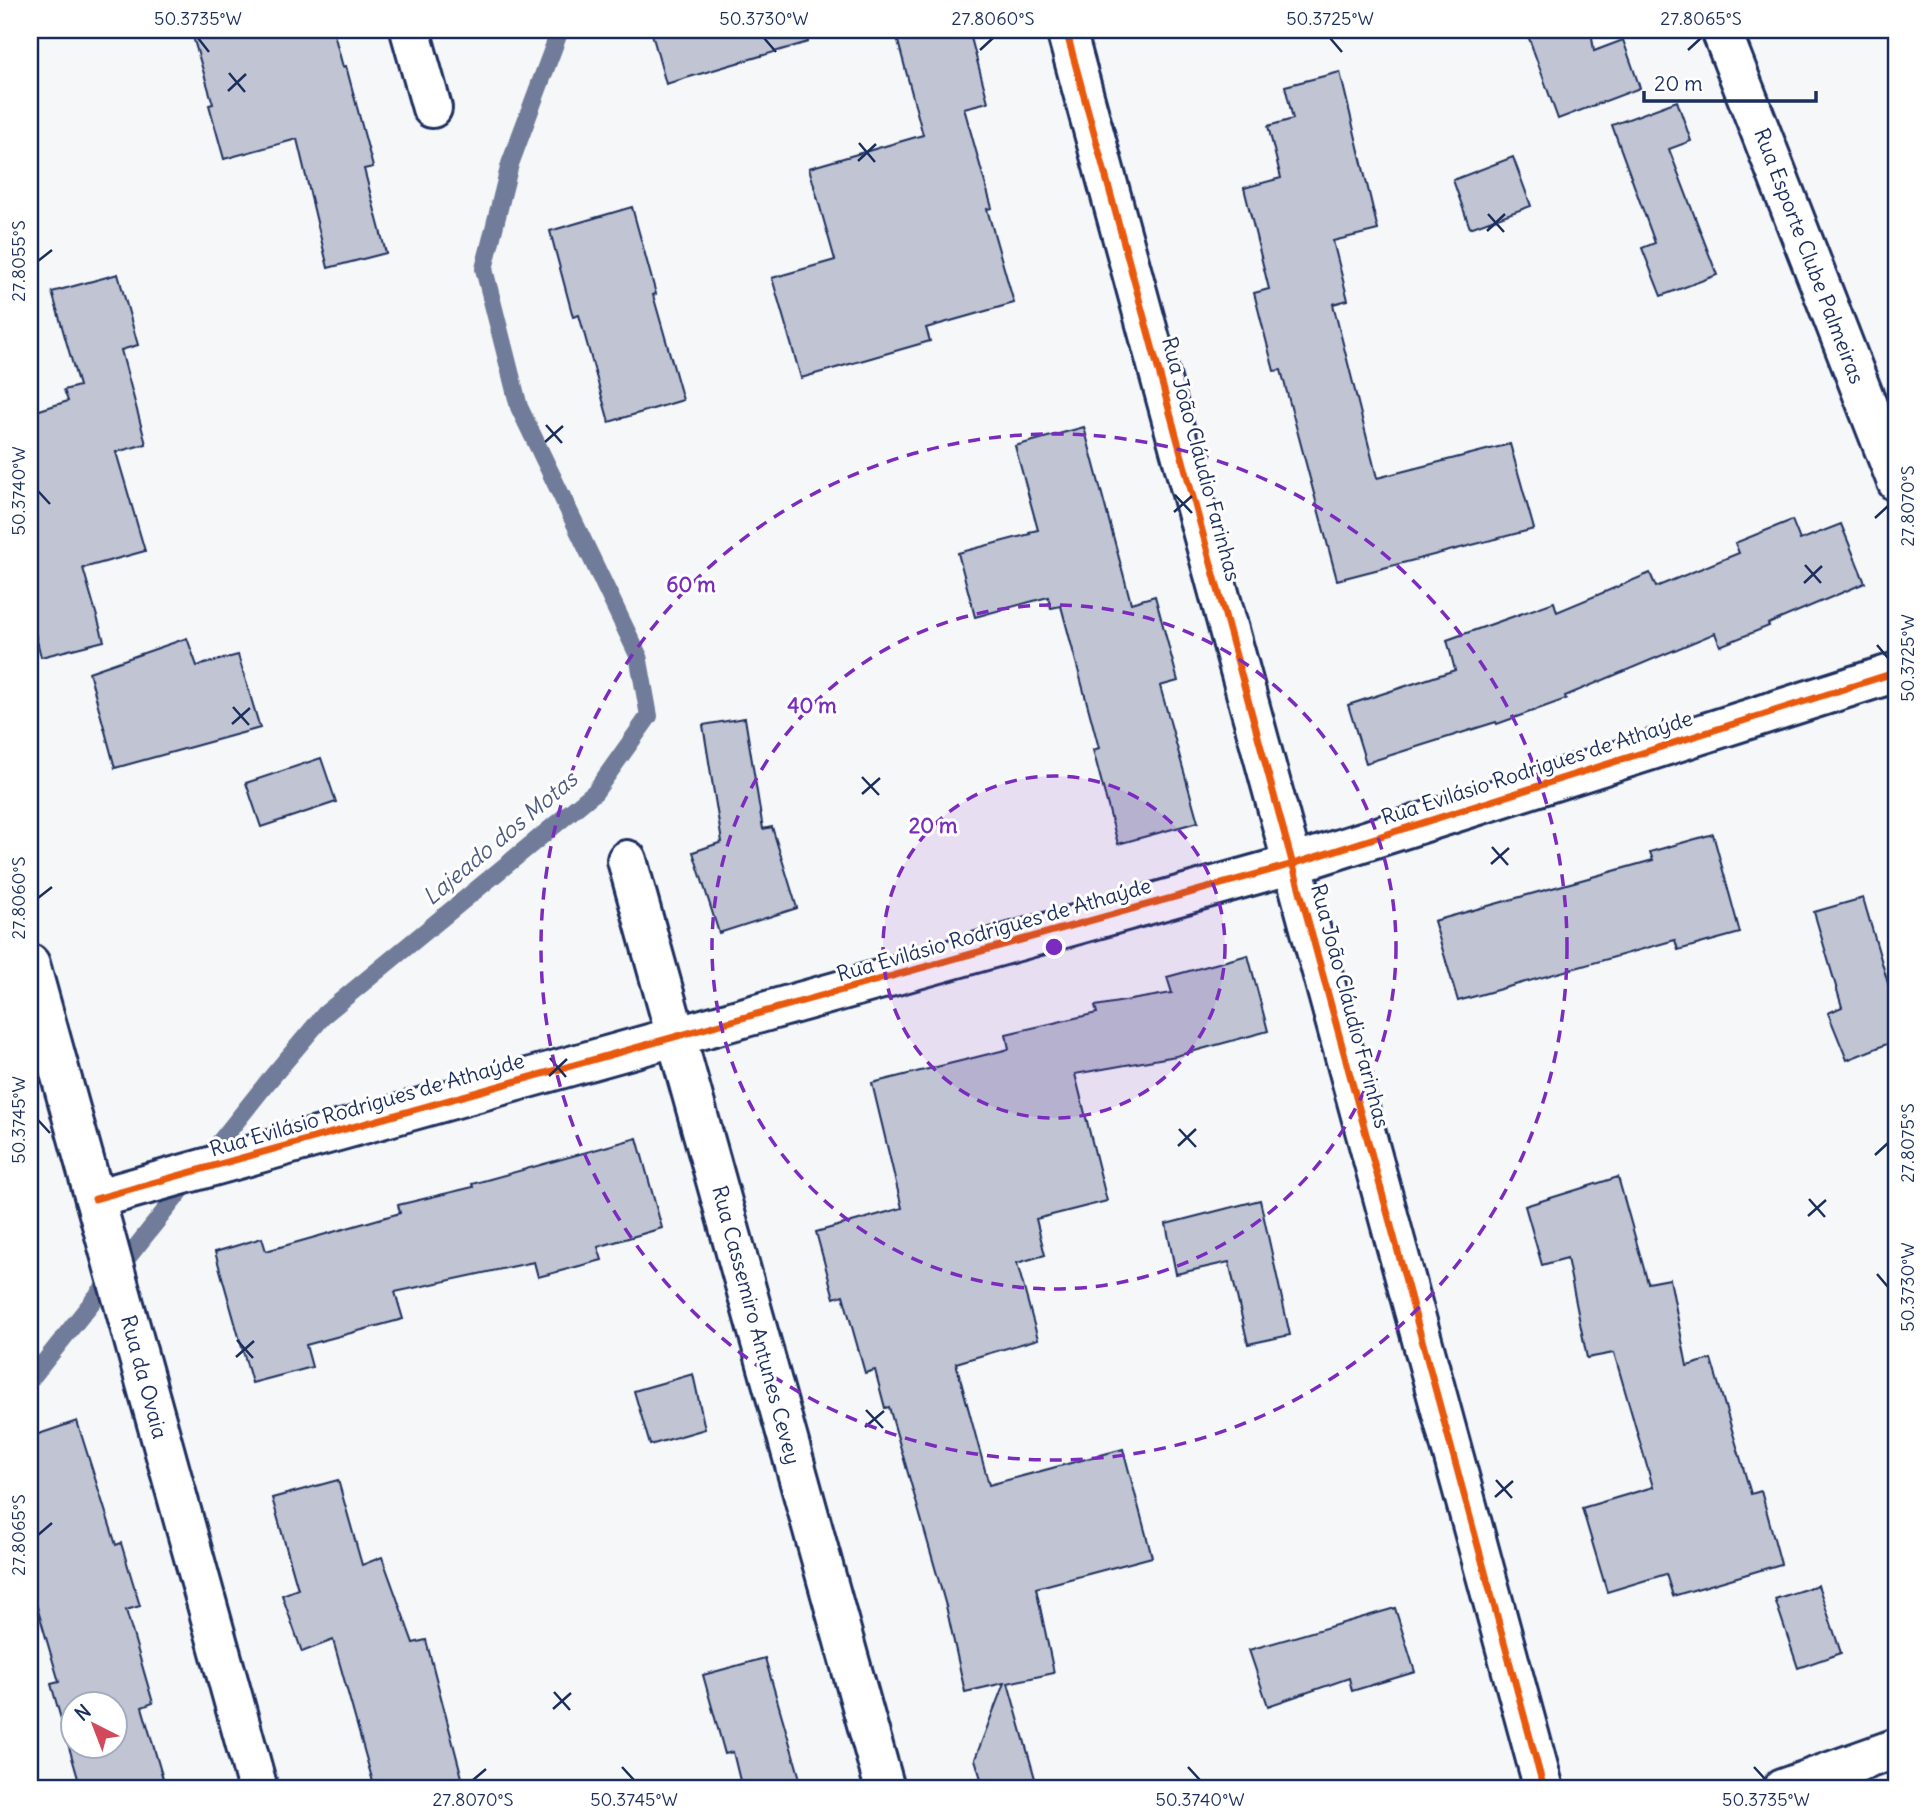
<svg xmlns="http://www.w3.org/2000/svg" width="1927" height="1819" font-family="Delius,sans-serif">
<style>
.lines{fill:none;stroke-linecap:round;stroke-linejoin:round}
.stream{stroke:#707c99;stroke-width:18}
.building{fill:#c0c4d3;stroke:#1b2f5e;stroke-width:2;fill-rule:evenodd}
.minor-casing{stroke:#1b2f5e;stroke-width:44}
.minor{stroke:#fff;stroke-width:38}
.cycleway-casing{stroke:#fff;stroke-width:11}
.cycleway{stroke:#e8590c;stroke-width:7}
.ticks{fill:none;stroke:#1b2f5e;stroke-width:2.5}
.ring{fill:none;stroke:#7b2cbf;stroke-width:3.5;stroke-dasharray:12 9}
.labels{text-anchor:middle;stroke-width:6;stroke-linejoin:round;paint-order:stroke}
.street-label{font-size:21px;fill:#1b2f5e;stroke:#fff}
.water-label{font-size:23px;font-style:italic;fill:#4d5c81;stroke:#fff}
.centre{fill:#7b2cbf;stroke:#fff;stroke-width:3.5}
.ring-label{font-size:21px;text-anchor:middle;font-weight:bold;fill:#7b2cbf;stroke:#fff;stroke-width:6;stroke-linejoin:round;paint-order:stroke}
.neatline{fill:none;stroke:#1b2f5e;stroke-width:2.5}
.ticks-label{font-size:18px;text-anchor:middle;fill:#1b2f5e}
</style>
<rect width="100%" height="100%" fill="#f6f7f9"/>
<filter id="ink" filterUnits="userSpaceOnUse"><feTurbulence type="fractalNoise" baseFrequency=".0143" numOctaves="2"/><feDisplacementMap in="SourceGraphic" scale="14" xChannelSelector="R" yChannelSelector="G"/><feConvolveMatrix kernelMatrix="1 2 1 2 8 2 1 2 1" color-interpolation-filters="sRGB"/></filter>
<g filter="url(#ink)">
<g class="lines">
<polyline class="stream" points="30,1380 266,1084 325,1014 595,792 649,716 638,655 519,407 484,269 510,164 560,30"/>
</g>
<g class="building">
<polygon points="191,30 333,30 343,67 346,66 373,167 364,169 386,253 328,268 297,139 224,159 209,105 213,104"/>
<polygon points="651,30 806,30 808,42 666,84"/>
<polygon points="895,30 969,30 988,102 964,108 992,208 987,209 1014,303 926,328 930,341 801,378 772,278 835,260 809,168 923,135"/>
<polygon points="1526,30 1591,30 1594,51 1623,40 1640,88 1558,119"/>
<polygon points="1340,72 1378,230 1333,241 1348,300 1333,304 1377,478 1510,444 1534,529 1337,580 1281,370 1274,371 1254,293 1269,289 1244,188 1281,178 1268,126 1293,119 1285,86"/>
<polygon points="1677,101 1691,141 1669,149 1717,275 1661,296 1642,248 1655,243 1612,125"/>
<polygon points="1513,157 1531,206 1470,228 1453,180"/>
<polygon points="632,207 656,294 653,295 683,400 609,422 579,315 573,317 550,231"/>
<polygon points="118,274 138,345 121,350 146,444 116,452 145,551 83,568 104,641 41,657 30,612 30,413 68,401 64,390 79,386 52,292"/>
<polygon points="1084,427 1131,603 1155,596 1178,681 1160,686 1198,822 1118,844 1093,750 1099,748 1061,606 1051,608 1048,597 975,617 958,553 1030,534 1029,532 1038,530 1015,446"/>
<polygon points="1792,520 1800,540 1841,524 1865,583 1768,624 1769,626 1720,646 1715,633 1565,696 1566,699 1497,724 1496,722 1366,763 1348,705 1455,670 1447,640 1554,602 1557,612 1650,573 1656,587 1739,553 1735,543"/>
<polygon points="187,638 197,666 238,655 260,728 115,768 89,672"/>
<polygon points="745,718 763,829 772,827 797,908 719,933 693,852 722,842 703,725"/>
<polygon points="321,758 336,802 261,827 246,783"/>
<polygon points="1713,834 1740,933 1678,950 1675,940 1458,1001 1434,921 1653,860 1650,852"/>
<polygon points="1863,898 1897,1014 1897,1040 1847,1060 1828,1013 1842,1007 1814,912"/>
<polygon points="1248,955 1268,1031 1176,1056 1075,1074 1107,1201 1036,1219 1045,1255 1017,1263 1038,1339 956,1363 989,1485 1123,1449 1152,1557 1036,1588 1054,1673 1008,1683 1038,1789 984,1789 975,1759 1004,1683 965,1692 946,1606 889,1407 885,1408 875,1370 865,1373 843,1295 834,1298 816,1232 902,1208 872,1083 1009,1049 1006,1034 1097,1013 1095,1006 1172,993 1167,977"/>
<polygon points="637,1138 662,1228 598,1247 602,1260 538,1277 534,1262 395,1292 403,1319 306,1345 312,1367 252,1383 215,1252 262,1238 266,1251 400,1213 398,1205 473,1187 472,1184"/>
<polygon points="1618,1177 1648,1283 1670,1279 1687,1366 1711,1359 1751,1494 1761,1491 1781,1564 1673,1596 1666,1574 1607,1592 1582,1508 1653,1487 1614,1353 1587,1358 1567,1258 1542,1265 1525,1206"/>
<polygon points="1260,1200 1290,1335 1248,1344 1229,1262 1176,1274 1166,1224"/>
<polygon points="693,1374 705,1429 650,1445 634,1391"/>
<path d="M 77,1421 L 116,1545 L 121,1543 L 140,1606 L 126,1610 L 153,1703 L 142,1707 L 166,1789 L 81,1789 L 51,1684 L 59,1682 L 30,1583 L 30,1437 ZM 74,1704 L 116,1704 L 116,1746 L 74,1746 Z"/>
<polygon points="338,1480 362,1565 382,1557 413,1643 426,1640 465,1789 375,1789 333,1640 302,1652 282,1595 298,1589 272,1498"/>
<polygon points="1818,1585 1841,1653 1798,1668 1775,1599"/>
<polygon points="1395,1608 1415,1672 1352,1691 1349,1678 1268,1706 1249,1650"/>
<polygon points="765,1658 803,1789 742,1789 733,1752 725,1754 703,1675"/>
</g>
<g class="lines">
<g class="minor-casing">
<g id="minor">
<polyline points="410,30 432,108"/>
<polyline points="1066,30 1544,1789"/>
<polyline points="1721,30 1897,482"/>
<polyline points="627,860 885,1789"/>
<polyline points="30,964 258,1789"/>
<polyline points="95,1199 1293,864 1897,672"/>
<polyline points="1782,1789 1897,1748"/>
</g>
</g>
<use href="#minor" class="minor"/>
<g class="cycleway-casing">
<g id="cycleway">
<polyline points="1066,30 1544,1789"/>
<polyline points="95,1199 1293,864 1897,672"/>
</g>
</g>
<use href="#cycleway" class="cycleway"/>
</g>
</g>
<path class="ticks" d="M 198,38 L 209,52M 764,38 L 776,52M 1330,38 L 1342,52M 980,50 L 993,38M 1688,50 L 1701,38M 229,73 L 245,92M 228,91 L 246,74M 859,143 L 875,162M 858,161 L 876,144M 1488,214 L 1504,232M 1487,231 L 1505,214M 38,261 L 52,250M 546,425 L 562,443M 545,442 L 563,426M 38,491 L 50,504M 1175,495 L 1192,513M 1174,512 L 1192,496M 1875,518 L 1888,506M 1805,565 L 1821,583M 1804,583 L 1822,566M 1877,645 L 1888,658M 233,707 L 249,725M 232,724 L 250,708M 862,777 L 879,795M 862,794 L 880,778M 1492,847 L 1508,865M 1491,864 L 1509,848M 38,898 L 52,887M 550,1058 L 566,1077M 549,1076 L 567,1059M 38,1120 L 50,1133M 1179,1129 L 1196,1147M 1178,1146 L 1196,1129M 1875,1155 L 1888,1143M 1809,1199 L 1825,1217M 1808,1216 L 1826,1200M 1877,1274 L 1888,1287M 237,1340 L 253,1358M 236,1357 L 254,1341M 866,1410 L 883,1428M 865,1427 L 884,1411M 1496,1480 L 1512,1498M 1495,1497 L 1513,1481M 38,1535 L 52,1523M 554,1692 L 570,1710M 553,1709 L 571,1693M 622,1767 L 634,1780M 1188,1767 L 1200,1780M 1754,1767 L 1766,1780M 473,1780 L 486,1769"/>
<circle cx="1054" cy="947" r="171" fill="#7b2cbf" fill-opacity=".12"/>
<g class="ring">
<circle cx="1054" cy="947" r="171"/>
<circle cx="1054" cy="947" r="342"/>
<circle cx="1054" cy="947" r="513"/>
</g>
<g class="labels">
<g class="street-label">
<text transform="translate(1809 256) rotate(69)" y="7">Rua Esporte Clube Palmeiras</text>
<text transform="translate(1201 459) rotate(75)" y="7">Rua João Cláudio Farinhas</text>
<text transform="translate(1537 768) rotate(-18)" y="7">Rua Evilásio Rodrigues de Athaýde</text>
<text transform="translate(994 930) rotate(-16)" y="7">Rua Evilásio Rodrigues de Athaýde</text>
<text transform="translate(1350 1006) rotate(75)" y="7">Rua João Cláudio Farinhas</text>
<text transform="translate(367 1105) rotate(-16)" y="7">Rua Evilásio Rodrigues de Athaýde</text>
<text transform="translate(756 1325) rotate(75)" y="7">Rua Cassemiro Antunes Cevey</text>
<text transform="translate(144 1377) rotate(75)" y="7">Rua da Ovaia</text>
</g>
<g class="water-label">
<text transform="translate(500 838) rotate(-40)" y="8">Lajeado dos Motas</text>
</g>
</g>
<circle cx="1054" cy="947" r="10" class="centre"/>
<g class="ring-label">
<text x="691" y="592">60 m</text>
<text x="812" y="713">40 m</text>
<text x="933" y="833">20 m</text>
</g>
<rect width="1927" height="1819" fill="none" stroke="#fff" stroke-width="77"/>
<g transform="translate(94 1725) rotate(318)"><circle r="33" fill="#ffffff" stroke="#a4acbf" stroke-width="2"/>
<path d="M0-5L12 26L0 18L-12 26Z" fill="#d1495b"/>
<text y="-10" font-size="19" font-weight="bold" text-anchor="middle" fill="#1b2f5e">N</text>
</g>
<path d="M1644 91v10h172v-10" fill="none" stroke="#1b2f5e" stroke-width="3.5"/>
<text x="1654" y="91" font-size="21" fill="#1b2f5e" stroke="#ffffff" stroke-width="5" paint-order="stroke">20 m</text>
<rect x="38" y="38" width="1850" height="1742" class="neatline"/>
<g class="ticks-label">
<text x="198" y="25">50.3735°W</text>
<text x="764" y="25">50.3730°W</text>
<text x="993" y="25">27.8060°S</text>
<text x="1330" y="25">50.3725°W</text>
<text x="1701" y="25">27.8065°S</text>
<text transform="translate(19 261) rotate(-90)" y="6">27.8055°S</text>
<text transform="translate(19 491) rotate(-90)" y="6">50.3740°W</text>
<text transform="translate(1908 506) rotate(-90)" y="6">27.8070°S</text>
<text transform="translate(1908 658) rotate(-90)" y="6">50.3725°W</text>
<text transform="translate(19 898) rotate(-90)" y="6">27.8060°S</text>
<text transform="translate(19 1120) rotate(-90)" y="6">50.3745°W</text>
<text transform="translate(1908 1143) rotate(-90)" y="6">27.8075°S</text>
<text transform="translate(1908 1287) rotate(-90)" y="6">50.3730°W</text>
<text transform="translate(19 1535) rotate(-90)" y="6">27.8065°S</text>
<text x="473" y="1806">27.8070°S</text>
<text x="634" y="1806">50.3745°W</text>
<text x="1200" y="1806">50.3740°W</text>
<text x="1766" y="1806">50.3735°W</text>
</g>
</svg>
